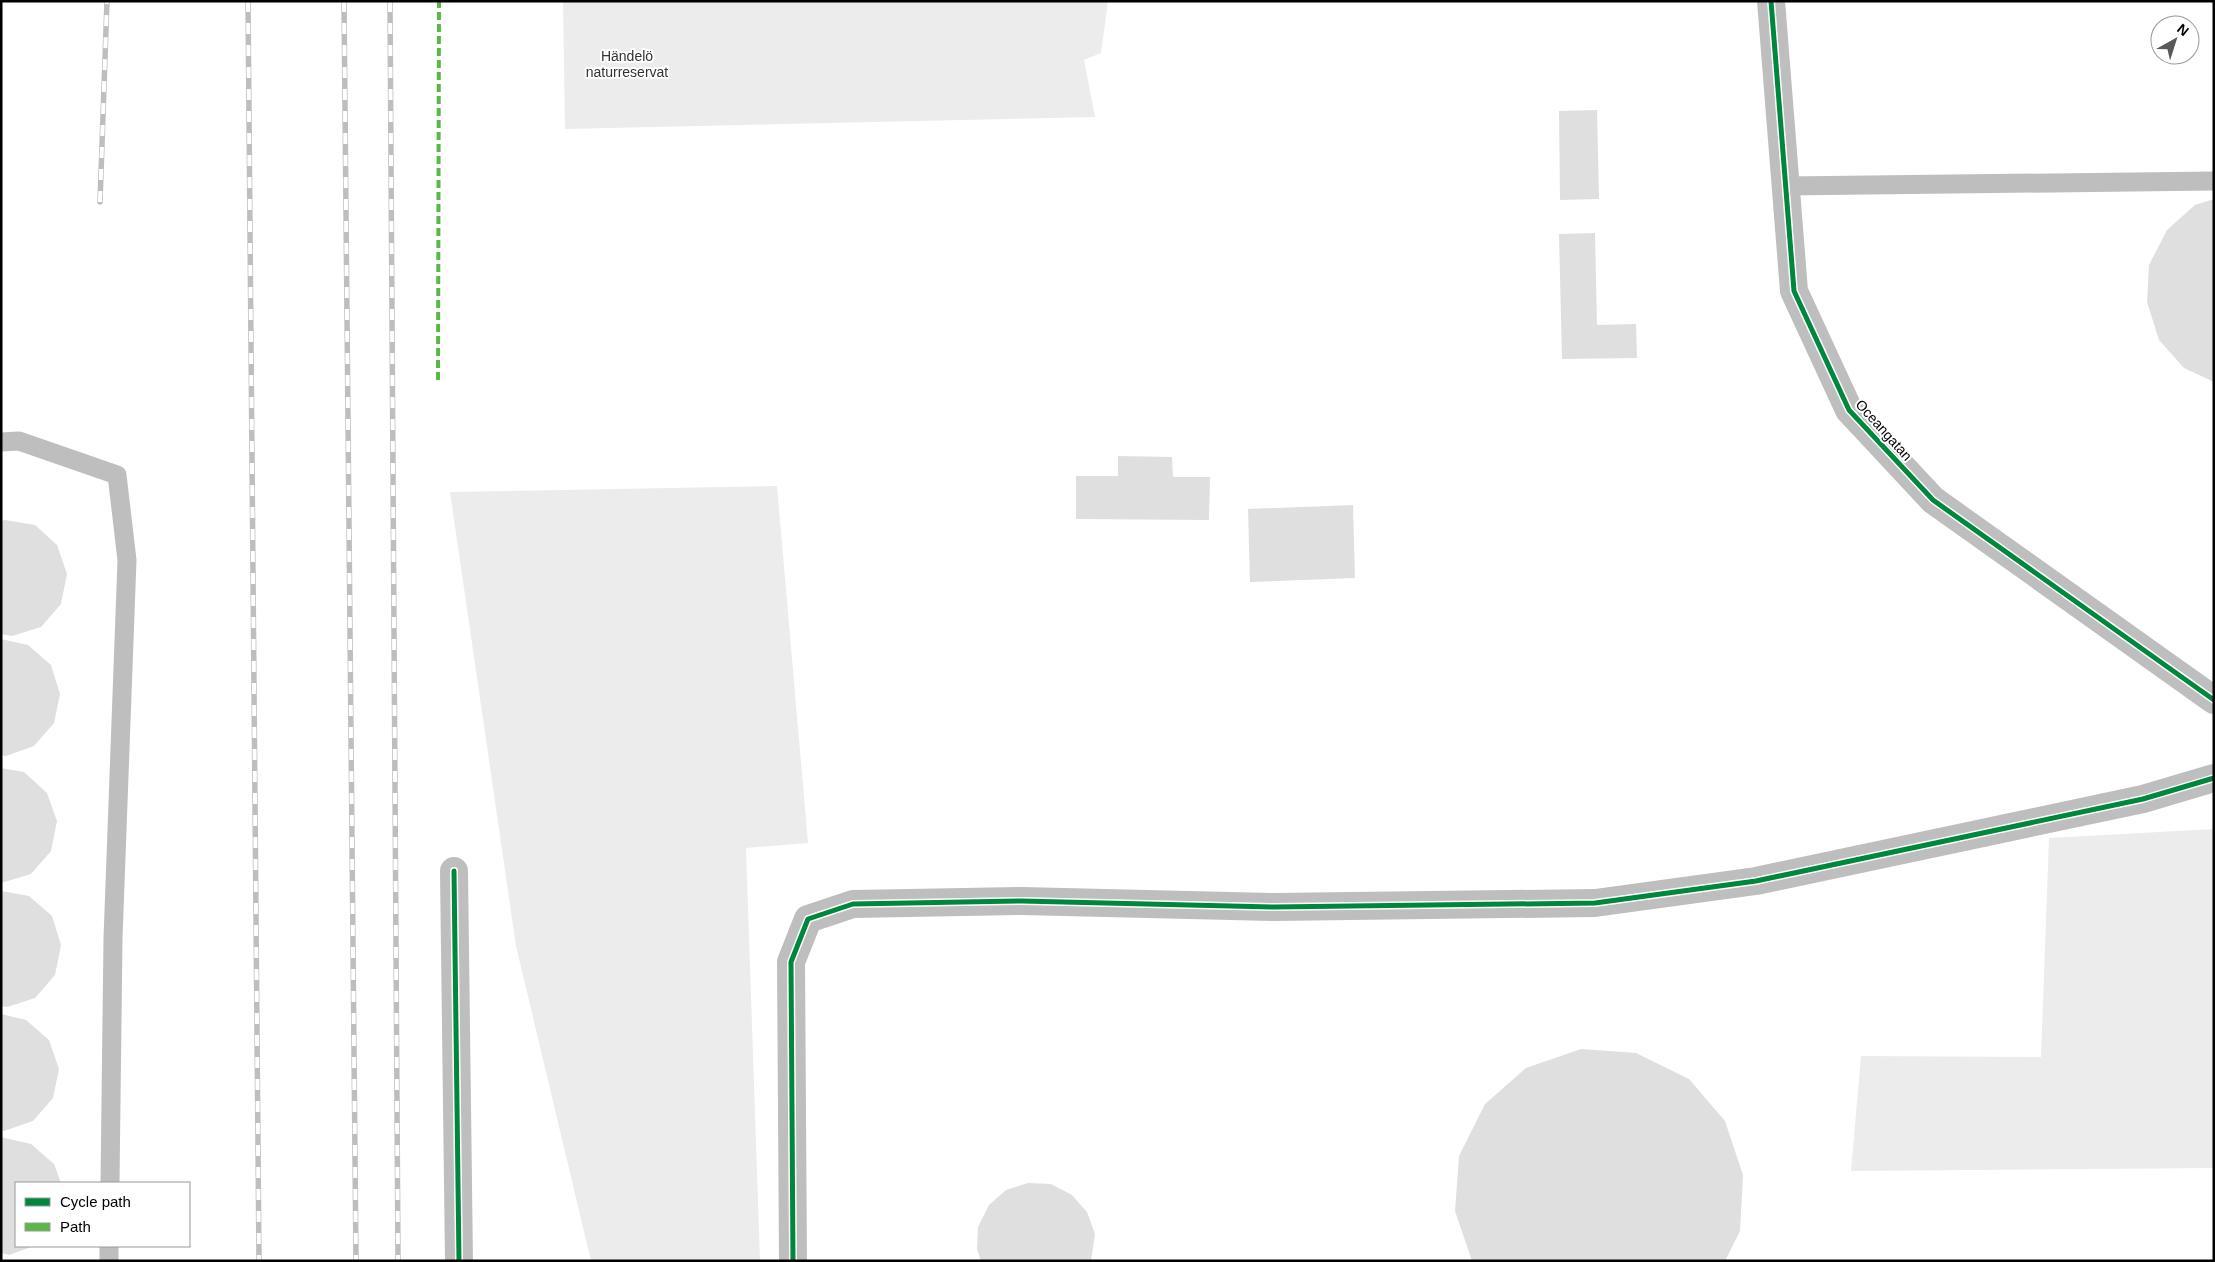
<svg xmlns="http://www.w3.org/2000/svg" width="2215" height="1262" font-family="Helvetica,sans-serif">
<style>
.green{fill:#ececec}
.building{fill:#dfdfdf}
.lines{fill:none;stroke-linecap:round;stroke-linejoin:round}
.lane{stroke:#bebebe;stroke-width:19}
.street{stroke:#bebebe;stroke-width:28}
.rail-casing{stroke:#bebebe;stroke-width:5.5}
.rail{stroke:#fff;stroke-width:4;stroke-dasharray:11;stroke-linecap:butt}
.quiet{stroke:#58b947;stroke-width:4;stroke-dasharray:8 4;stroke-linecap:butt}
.cycleway-casing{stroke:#fff;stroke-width:8}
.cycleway{stroke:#00873e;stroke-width:5}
.labels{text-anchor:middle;stroke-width:4;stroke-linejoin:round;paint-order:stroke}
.park-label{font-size:14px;fill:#333;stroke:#fff}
.street-label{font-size:14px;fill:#000;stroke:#fff}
</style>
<rect width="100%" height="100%" fill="#fff"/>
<g class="green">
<polygon points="563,1 1108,1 1101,53 1084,60 1095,117 565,129"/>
<polygon points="777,486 808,843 746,848 760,1261 591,1261 516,946 450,492"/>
<polygon points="2214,829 2214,1168 1851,1171 1861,1056 2041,1057 2049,838"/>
</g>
<g class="building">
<polygon points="1597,110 1599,199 1560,200 1559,111"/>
<polygon points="2214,199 2214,382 2184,368 2159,340 2147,302 2149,265 2167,230 2195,205"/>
<polygon points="1595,233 1597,325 1636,324 1637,358 1562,359 1559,234"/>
<polygon points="1118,456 1172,457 1173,477 1210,477 1209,520 1076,519 1076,476 1118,476"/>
<polygon points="1353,505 1355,578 1250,582 1248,509"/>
<polygon points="5,520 35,525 57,545 67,574 61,604 41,627 12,636 1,634 1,521"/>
<polygon points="1,639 28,645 51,665 60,694 54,723 34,746 6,756 1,755"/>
<polygon points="1,768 24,772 47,793 57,821 51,851 31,874 1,883"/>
<polygon points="1,891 29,896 52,916 61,945 55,975 35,998 7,1007 1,1006"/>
<polygon points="1,1014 26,1020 49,1040 59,1069 53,1098 33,1121 4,1131 1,1130"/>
<polygon points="1581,1049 1636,1053 1689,1079 1725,1121 1743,1175 1740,1231 1725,1261 1472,1261 1455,1211 1459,1156 1485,1104 1526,1068"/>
<polygon points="1,1137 31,1144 54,1164 61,1183 16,1183 16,1246 34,1246 9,1255 1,1253"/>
<polygon points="1028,1183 1051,1184 1072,1195 1087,1212 1095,1234 1091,1261 981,1261 977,1249 978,1227 989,1205 1006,1190"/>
</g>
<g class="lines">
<g class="lane">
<polyline points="1786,186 2214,181"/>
<polyline points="1,442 19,441 117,475 127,560 113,938 110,1183"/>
<polyline points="109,1261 109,1246"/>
</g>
<g class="street">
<polyline points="1771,1 1794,291 1849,410 1933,500 2214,700"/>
<polyline points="454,871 459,1261"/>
<polyline points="793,1261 791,962 808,919 853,904 1022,901 1274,907 1595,903 1756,881 2143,799 2214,778"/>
</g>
<g class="rail-casing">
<g id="rail">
<polyline points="248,1 259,1261"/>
<polyline points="344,1 356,1261"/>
<polyline points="390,1 398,1261"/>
<polyline points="100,202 107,1"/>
</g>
</g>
<use href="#rail" class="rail"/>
<polyline class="quiet" points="438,380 439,1"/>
<g class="cycleway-casing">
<g id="cycleway">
<polyline points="1771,1 1794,291 1849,410 1933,500 2214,700"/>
<polyline points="454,871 459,1261"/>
<polyline points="793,1261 791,962 808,919 853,904 1022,901 1274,907 1595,903 1756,881 2143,799 2214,778"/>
</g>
</g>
<use href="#cycleway" class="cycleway"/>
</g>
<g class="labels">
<g class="park-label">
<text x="627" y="61">Händelö<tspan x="627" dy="16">naturreservat</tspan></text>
</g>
<g class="street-label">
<text transform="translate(1884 430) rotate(48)" y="5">Oceangatan</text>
</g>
</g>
<rect width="2215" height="1262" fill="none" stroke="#000000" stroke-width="5"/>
<rect x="15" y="1182" width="175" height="65" fill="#ffffff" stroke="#999999"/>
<rect x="25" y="1198" width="25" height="8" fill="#00873e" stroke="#999999"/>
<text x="60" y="1207" font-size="15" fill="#000000">Cycle path</text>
<rect x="25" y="1223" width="25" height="8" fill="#58b947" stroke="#999999"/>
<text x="60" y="1232" font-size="15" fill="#000000">Path</text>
<g transform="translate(2175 40) rotate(39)"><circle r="24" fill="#ffffff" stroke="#999999"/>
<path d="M0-4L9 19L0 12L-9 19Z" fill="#595959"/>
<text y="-8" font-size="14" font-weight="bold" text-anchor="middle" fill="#000000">N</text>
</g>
</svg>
